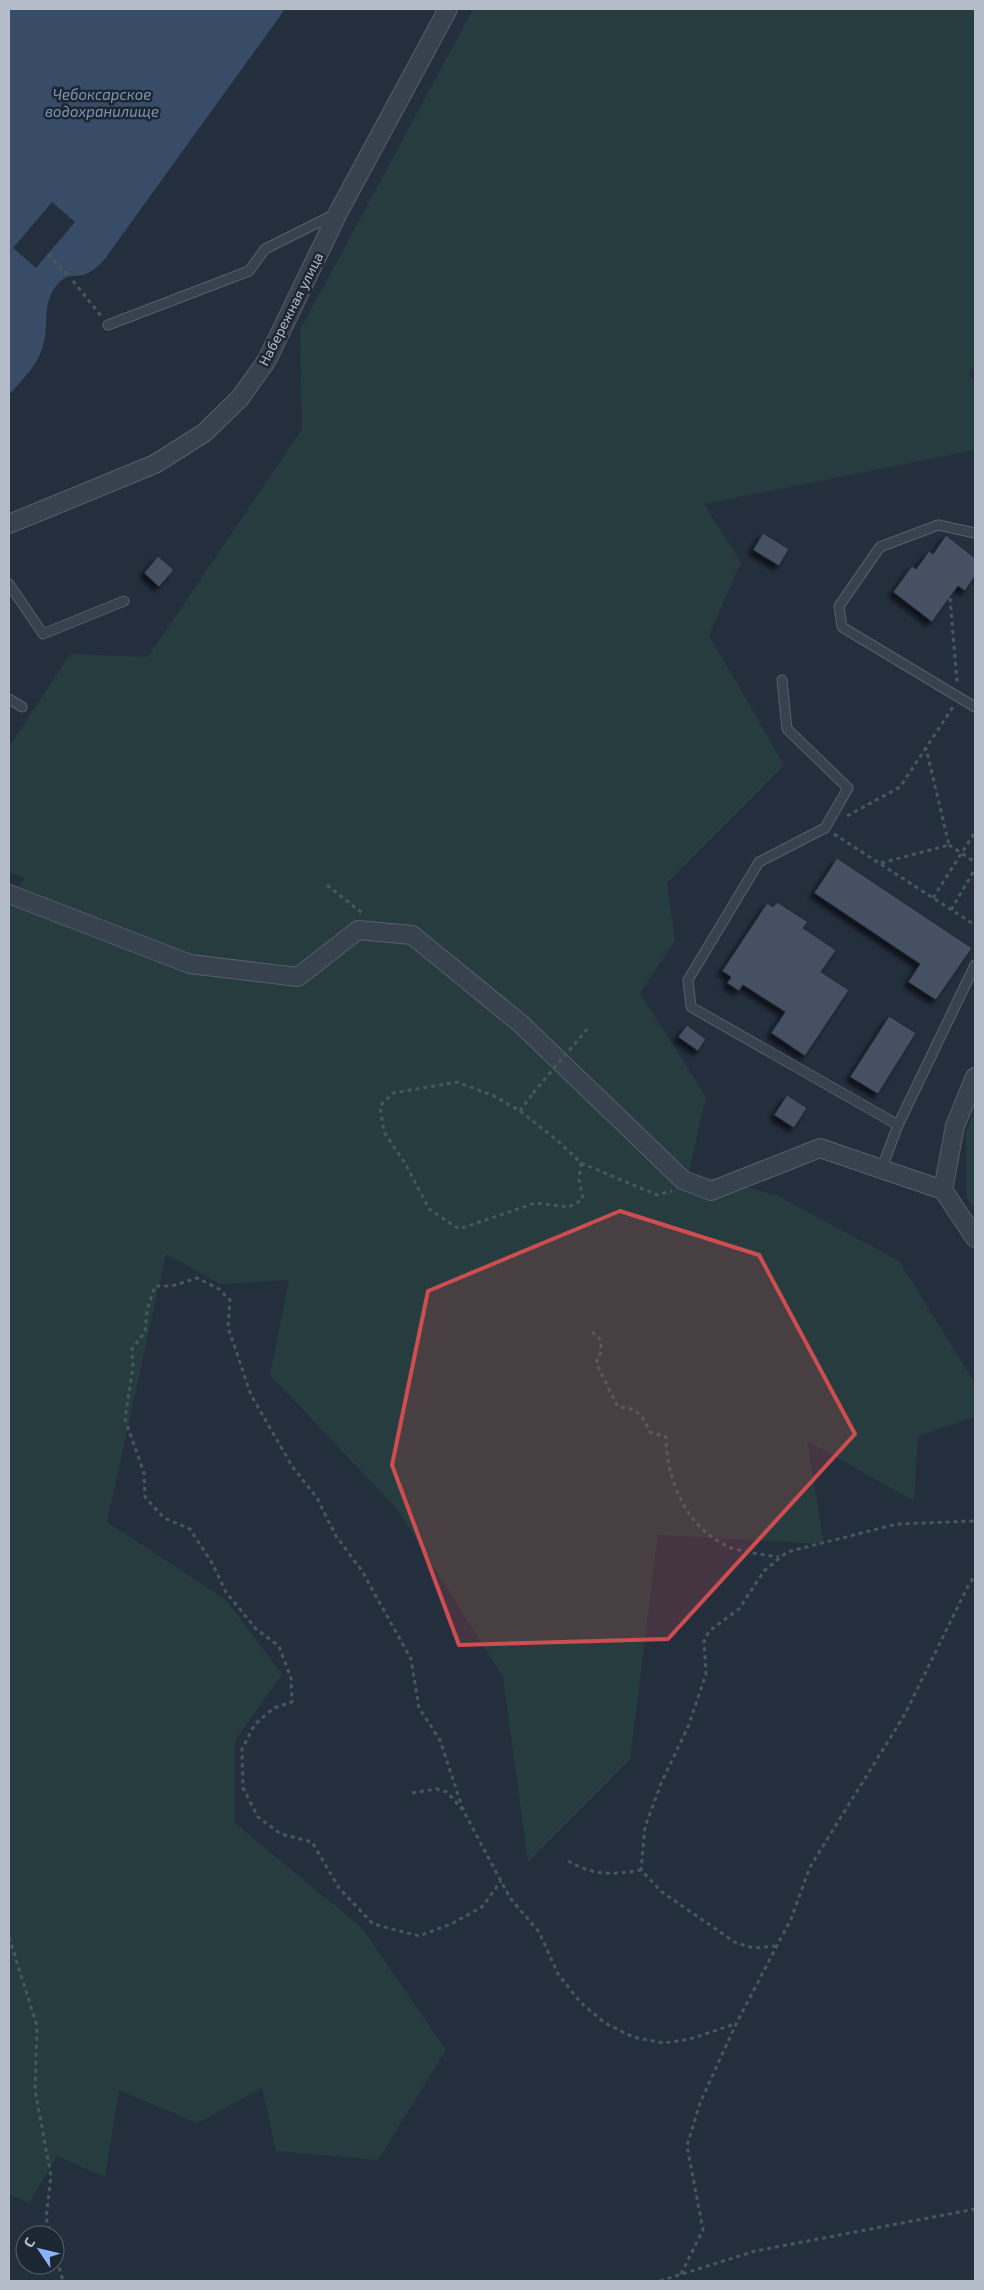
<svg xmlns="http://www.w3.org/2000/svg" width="984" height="2290" font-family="'Exo 2',sans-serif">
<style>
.green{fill:#263c3f}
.water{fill:#394c67}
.pier{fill:#242f3e}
.building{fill:#455162;stroke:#1f2835;filter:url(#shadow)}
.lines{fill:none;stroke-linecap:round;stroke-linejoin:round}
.lane-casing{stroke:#565f6c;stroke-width:11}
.street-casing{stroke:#565f6c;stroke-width:20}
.path{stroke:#44595c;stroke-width:3;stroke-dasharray:4 4;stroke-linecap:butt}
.lane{stroke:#38414e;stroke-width:9}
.street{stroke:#38414e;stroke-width:18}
.path-bridge{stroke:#44595c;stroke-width:3;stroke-dasharray:4 4;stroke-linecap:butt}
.marked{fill:#ce4d50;fill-opacity:0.2;stroke:#ce4d50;stroke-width:4;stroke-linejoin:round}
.labels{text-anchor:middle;stroke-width:5;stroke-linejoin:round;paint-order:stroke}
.street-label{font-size:14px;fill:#b4bcc9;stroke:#1d2633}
.water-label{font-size:15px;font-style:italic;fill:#7c92b1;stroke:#1d2633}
</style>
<defs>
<filter id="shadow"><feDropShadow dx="-4.5" dy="4.5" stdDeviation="2.5" flood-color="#0009"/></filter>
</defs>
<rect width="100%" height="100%" fill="#242f3e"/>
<g class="green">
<polygon points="473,9 975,9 975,361 969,375 975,381 975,450 704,504 741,562 709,635 784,765 667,883 675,941 640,993 706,1097 689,1172 776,1195 899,1261 975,1383 975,1417 918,1436 914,1501 807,1441 824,1544 658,1535 630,1759 528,1862 503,1677 397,1509 270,1375 289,1280 220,1284 166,1254 107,1522 225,1599 282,1674 235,1741 235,1823 362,1928 446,2050 378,2160 276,2151 262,2088 197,2123 119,2090 105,2177 57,2156 29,2203 9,2194 9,898 25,878 9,873 9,747 70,654 148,657 302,429 300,330"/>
<polygon points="975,1109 975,1210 967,1198 966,1131"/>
</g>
<path class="water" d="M 9,9 L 285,9 L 104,260 C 99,265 93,271 86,274 C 73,278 67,272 56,286 C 41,305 50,328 42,349 C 37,366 20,382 9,395 Z"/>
<polygon class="pier" points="52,202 75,222 36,268 13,248"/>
<g class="building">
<polygon points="763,533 789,549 779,566 753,550"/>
<polygon points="946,535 975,558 975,576 965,591 958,586 932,622 893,592 912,566 916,569 929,551 933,554"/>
<polygon points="158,556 174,570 159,587 144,573"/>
<polygon points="837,858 972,948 936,1000 908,982 920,964 814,893"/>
<polygon points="777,902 808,922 803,928 836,950 821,972 849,990 805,1056 771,1033 785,1012 743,985 739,991 727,983 731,977 722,971 767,903 773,907"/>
<polygon points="889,1016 916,1033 878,1094 850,1077"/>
<polygon points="687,1025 706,1039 698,1051 678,1037"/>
<polygon points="787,1095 807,1108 794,1128 774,1115"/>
</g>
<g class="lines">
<g class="lane-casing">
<g id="lane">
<polyline points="108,325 249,271 265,249 335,214"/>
<polyline points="975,533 938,525 880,547 839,606 842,627 975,707"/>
<polyline points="9,584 43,634 124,601"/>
<polyline points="782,680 787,729 848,788 825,828 759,862 688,980 691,1007 898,1125"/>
<polyline points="9,699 22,707"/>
<polyline points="882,1168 898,1125 975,965"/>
</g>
</g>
<g class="street-casing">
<g id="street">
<polyline points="9,524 155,464 204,433 240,398 267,360 339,211 448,9"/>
<polyline points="9,894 190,964 298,977 358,930 412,935 521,1024 683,1180 711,1191 820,1148 943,1190"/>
<polyline points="975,1077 955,1126 943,1190 975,1238"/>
</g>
</g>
<g class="path">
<polyline points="48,254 68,275"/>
<polyline points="73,281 102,317"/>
<polyline points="950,598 957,682"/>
<polyline points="847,816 900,787 953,707"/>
<polyline points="834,834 975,925"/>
<polyline points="949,845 975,862"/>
<polyline points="881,863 949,845 926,748"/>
<polyline points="327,885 362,913"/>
<polyline points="933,898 975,832"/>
<polyline points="951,910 975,869"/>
<polyline points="520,1111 533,1093"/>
<polyline points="581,1163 579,1180 583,1199 569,1207 535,1203 459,1229 429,1209 406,1165 384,1132 380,1106 393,1093 457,1082 494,1096 520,1111 558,1141 581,1163 657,1195 672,1191"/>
<path d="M 592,1332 L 601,1340 L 601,1352 L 596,1363 L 618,1407 C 638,1408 642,1415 650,1432 L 666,1437 C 667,1479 684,1523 723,1544 C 739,1553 762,1554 779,1557"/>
<polyline points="412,1793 436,1789 447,1792 463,1810 510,1898 539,1932 558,1974 581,2003 605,2023 633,2037 664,2043 690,2039 735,2024"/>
<polyline points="463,1810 440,1740 419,1708 411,1659 362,1571 336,1536 317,1498 292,1466 251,1395 228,1327 230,1300 219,1289 197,1278 172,1286 155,1286 147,1310 145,1332 132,1349 133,1367 125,1419 144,1473 145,1497 164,1518 190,1529 212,1563 226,1592 256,1629 279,1646 291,1678 292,1702 274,1708 255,1724 242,1749 243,1788 258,1817 281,1834 312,1842 339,1888 373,1924 419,1936 451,1924 482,1907 501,1881"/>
<path d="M 568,1861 C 595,1876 612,1875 641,1870"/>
<polyline points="9,1937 37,2026 35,2090 51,2176 46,2218 51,2235"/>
<polyline points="776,1946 754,1948 736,1943 662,1892 641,1870 645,1827 662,1781 688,1727 706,1674 704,1641 709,1631 739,1609 764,1571 787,1552 897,1524 975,1521"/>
<polyline points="55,2252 63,2281"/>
<polyline points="681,2274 703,2230 687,2146 700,2103 736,2024 791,1919 810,1867 905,1714 968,1586 975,1575"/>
<polyline points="660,2281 755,2251 975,2209"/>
</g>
<use href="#lane" class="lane"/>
<use href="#street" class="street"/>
<polyline class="path-bridge" points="533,1093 589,1027"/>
</g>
<path class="marked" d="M 620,1211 L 759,1255 L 855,1434 L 668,1639 L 459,1645 L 392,1465 L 428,1291 Z"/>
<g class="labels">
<g class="street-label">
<text transform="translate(291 309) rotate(-63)" y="5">Набережная улица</text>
</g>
<g class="water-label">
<text x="102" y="100">Чебоксарское<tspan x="102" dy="17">водохранилище</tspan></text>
</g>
</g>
<rect width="984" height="2290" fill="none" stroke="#b4bcc9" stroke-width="20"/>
<g transform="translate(40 2250) rotate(305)"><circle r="24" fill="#1d2633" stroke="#59626f"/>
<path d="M0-4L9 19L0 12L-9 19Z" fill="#8ab4f8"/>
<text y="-8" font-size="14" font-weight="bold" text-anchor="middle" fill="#b4bcc9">С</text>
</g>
</svg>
